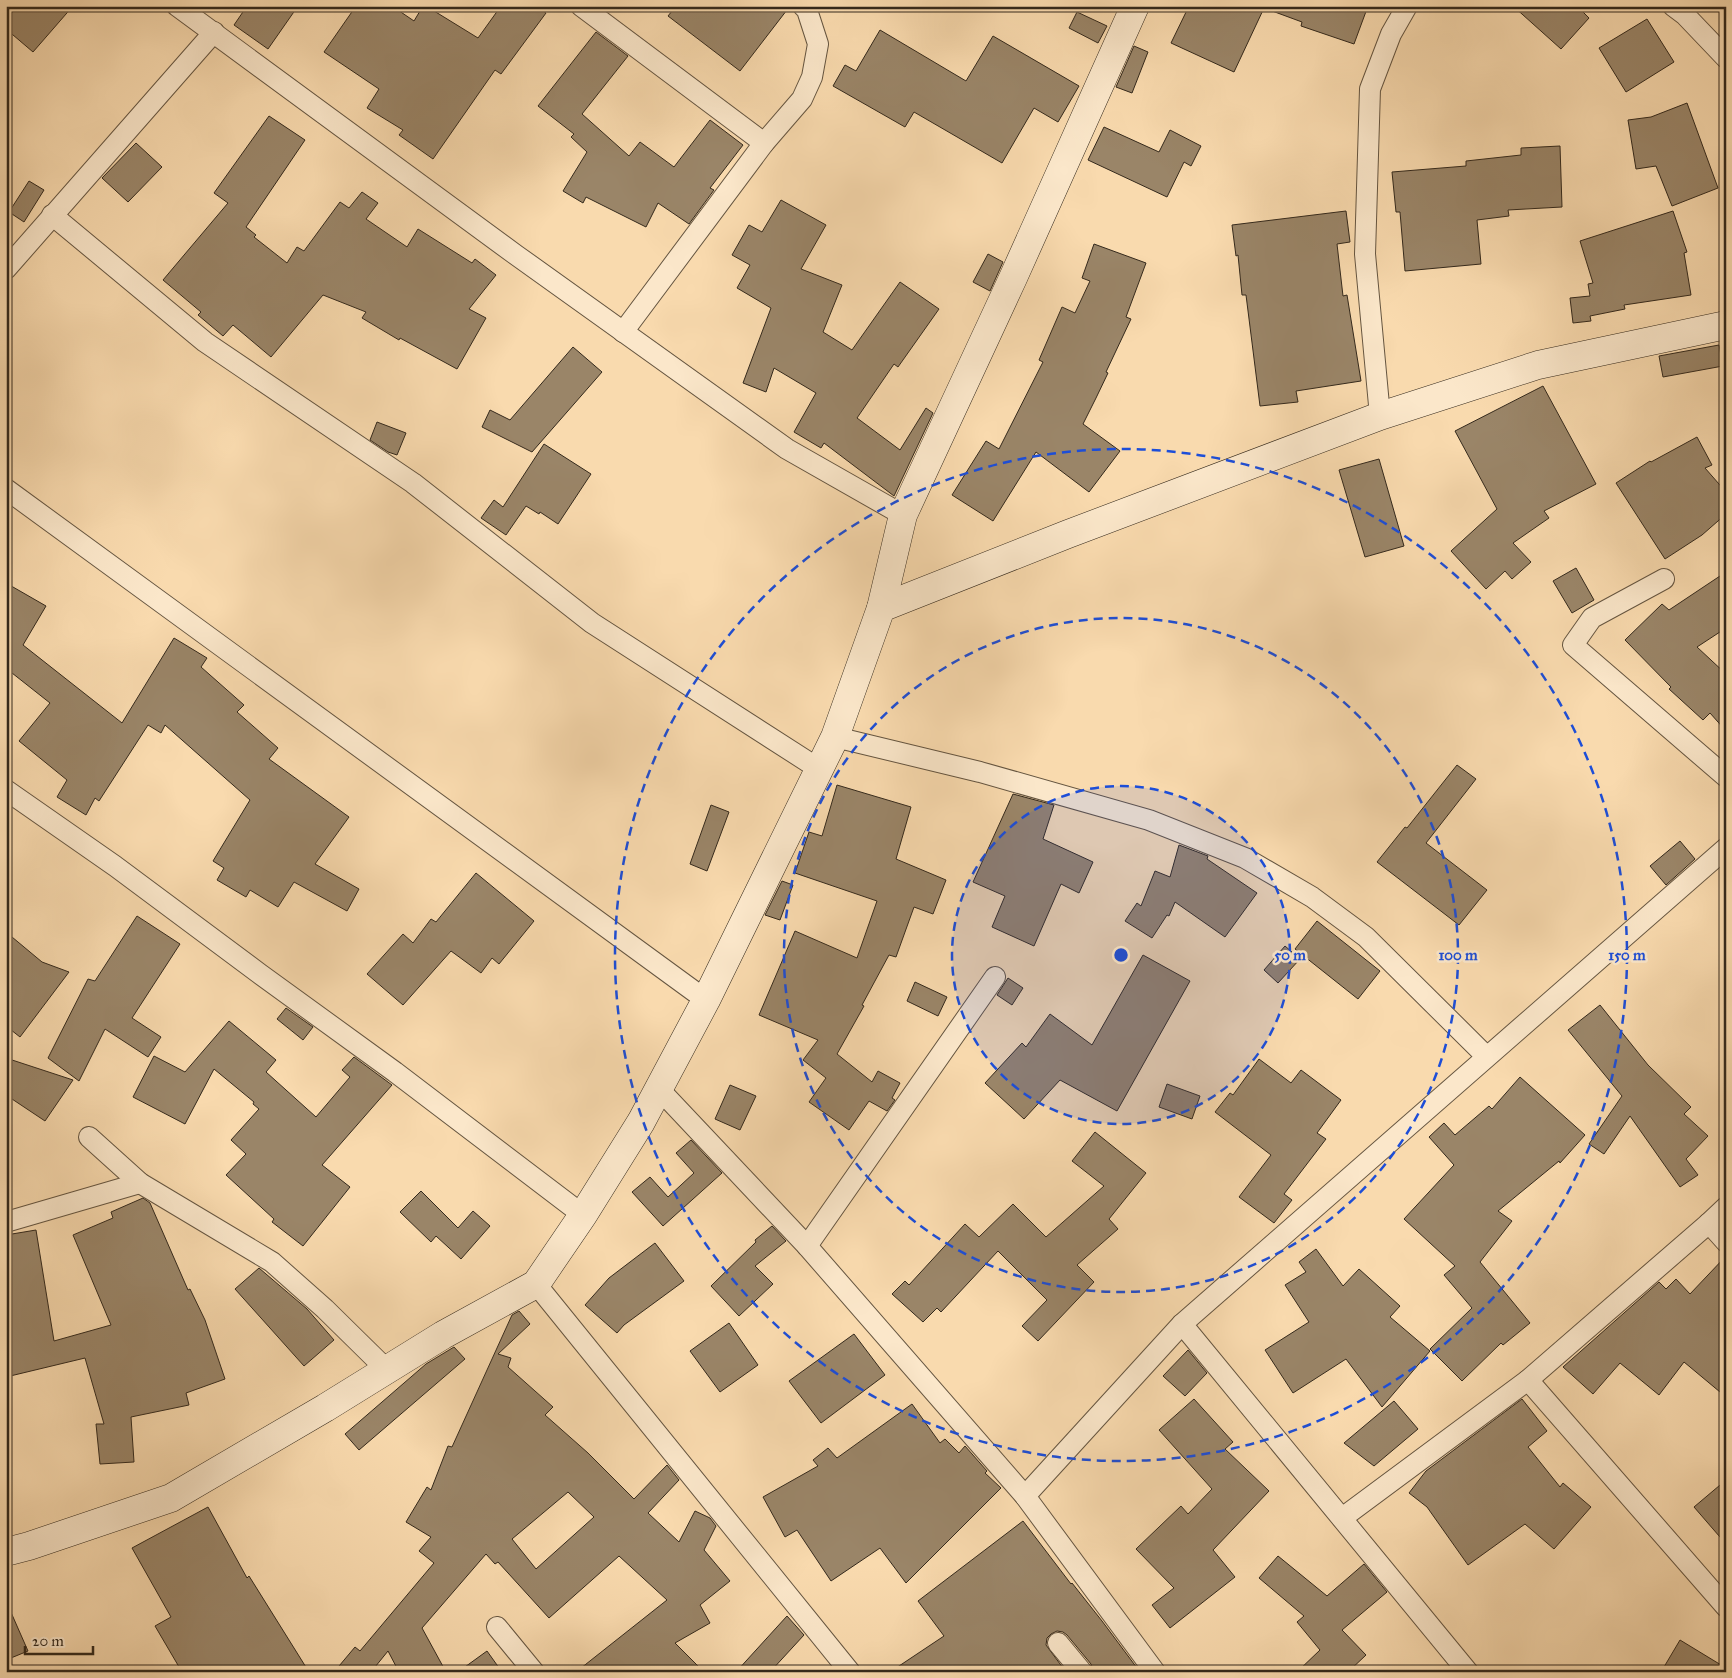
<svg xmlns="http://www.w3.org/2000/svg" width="1732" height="1678" font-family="'IM FELL Great Primer',serif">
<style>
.building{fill:#9a8568;stroke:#34291c;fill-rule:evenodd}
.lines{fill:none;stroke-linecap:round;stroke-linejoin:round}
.street-casing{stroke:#655540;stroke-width:22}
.secondary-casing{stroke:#34291c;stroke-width:29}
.street{stroke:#fbe7ca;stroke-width:20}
.secondary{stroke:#fbe7ca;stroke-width:28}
.ring{fill:none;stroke:#1d4ed8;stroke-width:2.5;stroke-dasharray:9 6}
.centre{fill:#1d4ed8;stroke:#fbe7ca;stroke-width:2.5}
.ring-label{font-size:15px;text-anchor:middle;font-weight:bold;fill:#1d4ed8;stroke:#fbe7ca;stroke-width:5;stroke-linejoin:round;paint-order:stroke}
</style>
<rect width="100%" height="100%" fill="#f9daae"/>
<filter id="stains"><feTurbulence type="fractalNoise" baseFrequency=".004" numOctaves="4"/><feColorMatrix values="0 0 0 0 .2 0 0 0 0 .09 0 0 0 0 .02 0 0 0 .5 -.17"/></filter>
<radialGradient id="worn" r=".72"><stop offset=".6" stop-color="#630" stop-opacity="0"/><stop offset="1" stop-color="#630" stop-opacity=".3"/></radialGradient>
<g class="building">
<polygon points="6,6 73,6 33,52 6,29"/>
<polygon points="247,6 298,6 268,49 234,25"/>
<polygon points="356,6 392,6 414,21 423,6 426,6 478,38 501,6 536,6 546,13 501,74 495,70 433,159 399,135 403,130 367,108 379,89 324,52"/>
<polygon points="676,6 790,6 740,71 668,16"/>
<polygon points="1189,6 1368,6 1354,44 1301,26 1302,22 1264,8 1234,72 1171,43"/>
<polygon points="1513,6 1577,6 1589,18 1561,49"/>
<polygon points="1077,12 1107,26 1098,43 1069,28"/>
<polygon points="1647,19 1674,62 1626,92 1599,48"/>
<polygon points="880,30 966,81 993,36 1079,86 1058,122 1034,108 1002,163 914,112 905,127 833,86 845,65 856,71"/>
<polygon points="596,32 628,56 582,114 629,156 640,142 674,167 710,120 743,145 710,188 714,190 689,224 658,203 646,227 586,197 583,203 563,191 587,152 571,137 574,134 538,106"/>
<polygon points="1134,46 1148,52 1132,93 1116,87"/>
<polygon points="1687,103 1718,188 1672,206 1656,166 1636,169 1628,120 1651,117"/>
<polygon points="269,116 305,140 246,227 256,235 254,237 287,263 297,247 304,251 340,202 349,208 362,192 378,203 366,219 407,247 418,229 472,263 475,259 496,275 469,309 486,318 457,369 400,338 399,340 362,318 366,312 323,295 271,357 233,325 223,336 198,315 201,312 163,280 228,203 214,193"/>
<polygon points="1104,127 1159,152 1170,130 1201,146 1191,166 1184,162 1167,197 1088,160"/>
<polygon points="136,143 162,167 128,202 102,178"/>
<polygon points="1560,146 1562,207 1508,210 1509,216 1477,220 1481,264 1405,271 1400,212 1396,212 1392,172 1466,166 1466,161 1521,155 1521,148"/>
<polygon points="29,181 44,190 24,222 9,212"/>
<polygon points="781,200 826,225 801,269 842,285 823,332 852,350 900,282 939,309 898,367 894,364 857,418 900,450 926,408 933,413 894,496 824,443 821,448 794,432 816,393 774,368 766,392 743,383 771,308 737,288 750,265 732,255 749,225 762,232"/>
<polygon points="1346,211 1350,242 1337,244 1343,296 1347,295 1361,381 1296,391 1298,402 1260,406 1246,295 1242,295 1238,255 1236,256 1232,225"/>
<polygon points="1673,211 1687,252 1684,253 1691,295 1624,305 1625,309 1590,316 1591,321 1573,323 1570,298 1590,296 1588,284 1593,283 1580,241"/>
<polygon points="1094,244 1146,263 1126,317 1131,319 1106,372 1108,373 1096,398 1083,424 1120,451 1089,492 1036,452 993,521 952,495 986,441 999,449 1043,362 1039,360 1062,307 1075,313 1090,281 1082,278"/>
<polygon points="988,254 1003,262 990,291 973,282"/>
<polygon points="1719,345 1723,366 1663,377 1659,356"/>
<polygon points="573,347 602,372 532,452 482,427 490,410 510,420"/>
<polygon points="1543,386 1596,484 1544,511 1549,518 1513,543 1531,562 1512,579 1505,571 1486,589 1451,551 1497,509 1455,431"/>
<polygon points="377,422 406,433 397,455 388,452 370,440"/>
<polygon points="1697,437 1712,465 1705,468 1726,492 1726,514 1702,535 1665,559 1616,483 1650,461 1651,462"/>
<polygon points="544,444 591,474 558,524 540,512 539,514 526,506 506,535 481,518 494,500 503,507"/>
<polygon points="1379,459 1404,546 1365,557 1339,470"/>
<polygon points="1576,568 1594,600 1572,613 1553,581"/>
<polygon points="1726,572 1726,628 1697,647 1726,674 1726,731 1710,713 1703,720 1669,689 1671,687 1625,640 1662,604 1669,610"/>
<polygon points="6,583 46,606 23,645 122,723 174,638 207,658 201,667 244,705 237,712 278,748 269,759 349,817 315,864 359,889 347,911 294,882 278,907 250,890 246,897 217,880 224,868 213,861 250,800 165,725 161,733 148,725 99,801 95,798 86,815 57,797 67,780 19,741 50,703 12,673 6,673"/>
<polygon points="1457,765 1476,779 1426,843 1487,890 1459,925 1377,862 1405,827 1407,828"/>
<polygon points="837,785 911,807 896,859 946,880 933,914 914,907 896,957 889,955 862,1005 864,1006 837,1054 872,1082 878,1071 900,1083 892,1098 895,1100 887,1111 869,1101 849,1130 809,1102 826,1078 803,1060 818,1040 759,1015 795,931 857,958 877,901 795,873 809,832 822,836"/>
<polygon points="1013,794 1054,805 1043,839 1093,862 1079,893 1061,884 1034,946 992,927 1005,896 973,882"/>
<polygon points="711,805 729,812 707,871 690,864"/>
<polygon points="1680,841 1695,859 1666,885 1650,866"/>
<polygon points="1179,845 1208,856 1207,859 1257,893 1225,937 1175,902 1169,916 1167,915 1152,938 1125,921 1137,903 1141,906 1155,871 1170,877"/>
<polygon points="476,873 534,921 499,964 492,958 481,973 451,951 403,1005 367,974 403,934 413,943 431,919 436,922"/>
<polygon points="782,881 793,885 780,920 765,915"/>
<polygon points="137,916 180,944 132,1018 161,1037 148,1057 105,1029 79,1081 48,1058 88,979 95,981"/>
<polygon points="1317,921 1380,971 1358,999 1295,949"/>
<polygon points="6,932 42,962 69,972 20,1037 6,1026"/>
<polygon points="1285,946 1300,959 1278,983 1264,970"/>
<polygon points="1143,955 1190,981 1117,1111 1060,1080 1024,1119 985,1083 1022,1043 1026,1047 1050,1014 1092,1045"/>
<polygon points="1008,978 1023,988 1012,1005 997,995"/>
<polygon points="915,982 947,997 938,1016 907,1001"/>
<polygon points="1600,1005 1648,1065 1691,1107 1684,1114 1708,1136 1686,1159 1698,1175 1680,1187 1630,1116 1604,1154 1589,1144 1622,1096 1568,1030"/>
<polygon points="286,1008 313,1027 303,1040 277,1019"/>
<polygon points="229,1021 276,1060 266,1072 316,1117 350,1077 342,1070 354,1057 392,1085 322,1165 350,1187 303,1246 272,1222 274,1219 226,1175 246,1154 231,1140 259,1109 253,1104 254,1102 214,1069 185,1124 133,1097 154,1056 185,1072"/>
<polygon points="6,1058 73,1080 45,1121 6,1095"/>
<polygon points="1259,1059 1291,1083 1301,1070 1341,1100 1317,1133 1326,1139 1284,1194 1292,1200 1274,1223 1239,1197 1271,1155 1215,1112 1230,1093 1233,1095"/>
<polygon points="1520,1077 1585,1135 1560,1163 1559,1161 1498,1211 1512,1221 1480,1262 1530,1323 1503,1345 1501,1343 1462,1381 1430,1349 1472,1308 1444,1275 1455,1266 1404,1219 1454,1165 1429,1137 1444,1123 1455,1135 1489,1106 1492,1109"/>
<polygon points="1167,1084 1200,1096 1192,1119 1159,1107"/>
<polygon points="730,1085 756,1096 740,1130 715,1119"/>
<polygon points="1095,1132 1146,1173 1109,1219 1118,1229 1077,1265 1094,1282 1038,1341 1022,1326 1047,1300 998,1251 941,1312 937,1308 923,1322 892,1294 905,1281 909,1285 965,1224 979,1237 1013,1204 1046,1237 1104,1186 1072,1161"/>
<polygon points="691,1140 722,1173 663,1226 632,1192 650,1177 668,1197 694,1173 676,1153"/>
<polygon points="421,1191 458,1228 473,1211 490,1226 461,1259 436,1236 431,1242 400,1212"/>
<polygon points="143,1198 150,1203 188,1290 190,1289 205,1320 225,1379 186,1393 189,1405 131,1417 134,1462 100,1464 96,1424 104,1424 85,1358 6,1377 6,1235 36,1230 54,1341 111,1325 73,1235 113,1218 111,1212"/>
<polygon points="772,1226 786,1241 755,1266 773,1284 739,1316 711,1286 756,1242 755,1240"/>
<polygon points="655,1243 684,1281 624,1325 617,1333 585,1305 609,1278"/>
<polygon points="1316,1249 1343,1286 1359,1269 1400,1306 1390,1317 1430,1351 1382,1407 1346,1359 1293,1393 1265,1350 1309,1322 1285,1285 1306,1272 1299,1262"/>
<polygon points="1726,1256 1726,1397 1684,1362 1659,1395 1620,1363 1593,1394 1563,1367 1659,1282 1666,1289 1676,1279 1690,1294"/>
<polygon points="259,1268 307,1309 334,1340 304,1366 235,1289"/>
<path d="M 519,1311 L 530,1324 L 498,1354 L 511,1358 L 508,1367 L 553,1407 L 545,1415 L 588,1453 L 634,1499 L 667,1465 L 679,1480 L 648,1513 L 679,1542 L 695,1511 L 710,1518 L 716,1526 L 704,1550 L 730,1581 L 700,1605 L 710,1623 L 675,1643 L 704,1672 L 576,1672 L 667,1600 L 619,1556 L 549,1618 L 498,1562 L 495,1564 L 486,1554 L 422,1628 L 446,1672 L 399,1672 L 388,1651 L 371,1672 L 334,1672 L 355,1647 L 360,1651 L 434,1563 L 419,1551 L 431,1537 L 406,1522 L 427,1487 L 431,1490 L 448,1446 L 452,1447 L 512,1315 ZM 568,1492 L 594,1517 L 536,1569 L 512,1539 Z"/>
<polygon points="729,1323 758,1365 720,1392 690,1351"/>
<polygon points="854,1334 885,1375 821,1423 789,1381"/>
<polygon points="454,1347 465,1359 359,1450 345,1434 426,1364"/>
<polygon points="1188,1350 1207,1373 1185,1396 1163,1376"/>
<polygon points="1194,1399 1233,1442 1225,1449 1269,1491 1213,1550 1235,1577 1170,1628 1152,1605 1174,1588 1136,1549 1181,1506 1188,1514 1212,1489 1159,1430"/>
<polygon points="1522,1399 1547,1431 1528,1447 1560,1487 1563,1483 1591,1507 1554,1549 1525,1524 1468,1565 1427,1507 1409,1493 1426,1471"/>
<polygon points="1394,1401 1418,1429 1374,1466 1344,1443"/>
<polygon points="912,1404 940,1443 945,1439 959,1453 965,1446 987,1471 985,1473 1001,1488 906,1583 880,1548 831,1581 797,1530 785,1537 763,1497 818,1466 813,1460 828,1448 837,1458"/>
<polygon points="1726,1480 1726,1544 1694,1507"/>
<polygon points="208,1507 247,1578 249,1576 309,1672 182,1672 155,1626 171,1617 132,1548"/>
<polygon points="1023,1521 1071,1584 1072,1583 1102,1621 1140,1672 1094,1672 1091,1664 1067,1635 1063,1632 1057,1631 1051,1634 1047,1638 1046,1645 1066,1672 890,1672 944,1636 918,1601"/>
<polygon points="1278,1556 1327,1596 1364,1564 1387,1592 1342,1630 1366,1655 1348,1672 1297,1672 1320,1650 1297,1622 1304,1616 1259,1578"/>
<polygon points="6,1601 28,1651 6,1660"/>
<polygon points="787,1616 804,1635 770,1672 736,1672"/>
<polygon points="1680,1640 1726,1668 1726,1672 1661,1672"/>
<polygon points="487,1651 502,1672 458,1672"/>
</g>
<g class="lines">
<g class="street-casing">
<g id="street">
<polyline points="177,6 516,255 787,449 903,515"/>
<polyline points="581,6 764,143"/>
<polyline points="1673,6 1685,15 1726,58"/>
<polyline points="52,215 205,342 413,483 592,623 819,769"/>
<polyline points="6,269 214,32"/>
<polyline points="623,332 764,143 802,99 812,77 818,44 807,10 803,6"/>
<polyline points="1380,416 1365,254 1370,89 1391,34 1407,6"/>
<polyline points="6,489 706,1000"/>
<polyline points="1664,579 1592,618 1573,645 1726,777"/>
<polyline points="835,737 980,772 1149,820 1245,858 1312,897 1366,937 1486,1056"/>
<polyline points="6,790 115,866 260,974 395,1072 583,1215"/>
<polyline points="659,1089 807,1246 1025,1496 1155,1672"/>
<polyline points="89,1137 140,1183 272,1262 325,1309 387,1370"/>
<polyline points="6,1222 140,1183"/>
<polyline points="1709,1223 1726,1242"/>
<polyline points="807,1246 995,977"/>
<polyline points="536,1284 850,1672"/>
<polyline points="1182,1324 1468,1672"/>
<polyline points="1528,1380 1726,1607"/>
<polyline points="1025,1496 1182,1324 1726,848"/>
<polyline points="1342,1518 1528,1380 1709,1223 1726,1207"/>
<polyline points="497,1627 534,1672"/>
<polyline points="1058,1643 1082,1672"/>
</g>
</g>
<g class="secondary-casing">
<g id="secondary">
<polyline points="881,608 903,515 1013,278 1135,6"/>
<polyline points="6,1552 29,1546 171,1498 325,1408 443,1335 536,1284 583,1215 641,1122 706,1000 835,737 881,608 1068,534 1380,416 1538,365 1726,325"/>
</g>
</g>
<use href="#street" class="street"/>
<use href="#secondary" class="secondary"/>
</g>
<circle cx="1121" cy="955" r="169" fill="#1d4ed8" fill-opacity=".12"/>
<g class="ring">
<circle cx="1121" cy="955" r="169"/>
<circle cx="1121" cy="955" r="337"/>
<circle cx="1121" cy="955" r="506"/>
</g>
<circle cx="1121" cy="955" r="8" class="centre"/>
<g class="ring-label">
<text x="1290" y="960">50 m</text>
<text x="1458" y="960">100 m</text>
<text x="1627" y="960">150 m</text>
</g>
<rect width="1732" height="1678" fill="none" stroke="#f9daae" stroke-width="25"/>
<rect x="8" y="8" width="1717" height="1663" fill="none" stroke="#34291c" stroke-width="2.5"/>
<rect x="12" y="12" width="1707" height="1653" fill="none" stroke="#34291c"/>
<path d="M25 1646v8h68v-8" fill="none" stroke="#34291c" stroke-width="2.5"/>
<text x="32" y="1646" font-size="15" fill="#34291c" stroke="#fbe7ca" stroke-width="4" paint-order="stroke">20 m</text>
<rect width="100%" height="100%" filter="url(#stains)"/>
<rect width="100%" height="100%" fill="url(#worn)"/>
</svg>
